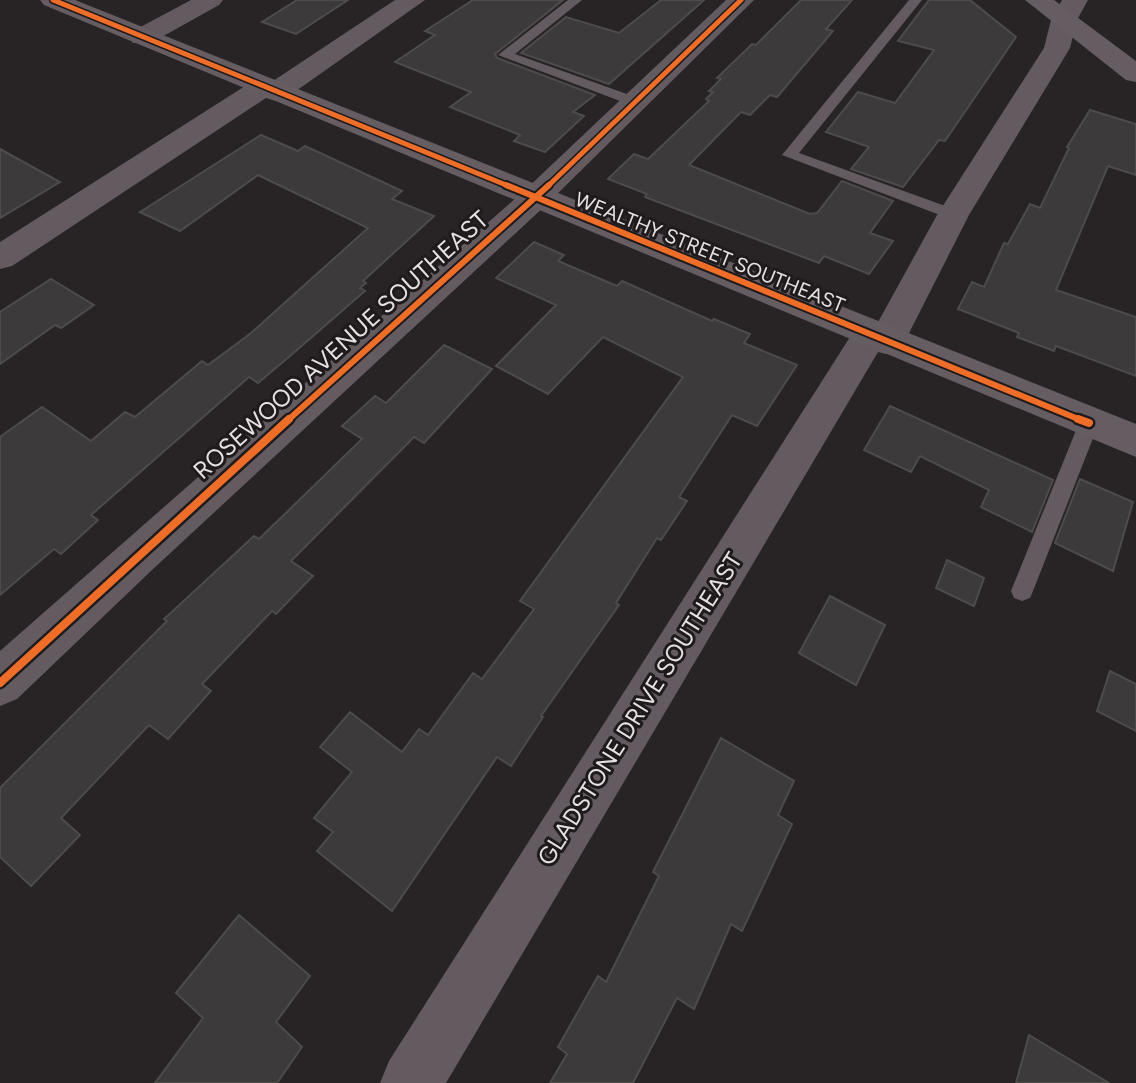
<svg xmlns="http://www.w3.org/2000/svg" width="1136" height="1083" font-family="Figtree,sans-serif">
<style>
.building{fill:#3c3a3a;stroke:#4d4c4b;stroke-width:2}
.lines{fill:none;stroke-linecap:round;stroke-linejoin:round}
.lane{fill:#635b5f;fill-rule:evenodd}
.street{fill:#635b5f;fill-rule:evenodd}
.secondary{fill:#655d62;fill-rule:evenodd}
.cycleway-far2-casing{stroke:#1f1a1c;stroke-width:8}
.cycleway-far1-casing{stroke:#1f1a1c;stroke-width:10}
.cycleway-casing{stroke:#1f1a1c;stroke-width:13}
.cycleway-far2{stroke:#ee6e29;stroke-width:5}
.cycleway-far1{stroke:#ee6e29;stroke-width:6}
.cycleway{stroke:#ee6e29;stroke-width:8}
.labels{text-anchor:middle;stroke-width:6;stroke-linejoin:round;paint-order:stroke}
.far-street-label{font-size:20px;fill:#e6e2e4;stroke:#1f1a1c}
.street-label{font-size:24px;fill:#e6e2e4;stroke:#1f1a1c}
</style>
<rect width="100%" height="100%" fill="#282426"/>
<g class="building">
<polygon points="297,0 348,0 296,34 262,22"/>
<polygon points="473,0 563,0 495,54 497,58 595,95 573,112 584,116 545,152 514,141 520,135 450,107 471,92 395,62 435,35 425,31"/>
<polygon points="661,0 704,0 609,84 521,53 566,17 619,33"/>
<polygon points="801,0 852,0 826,29 833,31 777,97 770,95 750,115 741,112 689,165 810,214 817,213 842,181 893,201 870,233 893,241 869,274 824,256 819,263 645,197 647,194 608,179 634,154 648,159 709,101 706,99 713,92 709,91 721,79 717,78 752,44 756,45"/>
<polygon points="929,0 970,0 1016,37 945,141 939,140 903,187 851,169 869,147 826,132 858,92 895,103 934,50 898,41"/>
<polygon points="1090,110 1136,124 1136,175 1108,166 1056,290 1136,317 1136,376 1056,346 1054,351 1017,337 1019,333 958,309 972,282 984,287 1004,243 1008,244 1030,204 1040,208 1069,148 1067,147"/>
<polygon points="261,135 298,151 305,146 402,191 392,199 434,216 363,281 366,283 360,288 365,291 290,356 258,383 249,377 91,515 98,520 61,554 54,549 0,595 0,437 42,407 91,441 125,412 135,417 202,361 208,365 251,333 368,228 258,175 180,231 140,212"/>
<polygon points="0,149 60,182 0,218"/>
<polygon points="534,242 564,255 558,261 617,286 622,281 712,321 714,319 750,334 744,343 797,365 757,426 732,415 679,497 687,501 661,540 657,538 616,603 619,605 541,716 543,717 511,766 497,757 392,911 317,851 333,832 314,818 352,772 320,747 350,712 402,752 419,729 428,735 473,673 482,679 534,609 520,601 683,377 603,337 548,394 496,366 556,305 496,278"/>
<polygon points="51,279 94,305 61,328 55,325 0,364 0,312"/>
<polygon points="444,345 492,369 424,443 414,437 291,561 313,576 276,614 272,611 202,684 211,691 168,739 149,725 61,818 80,835 31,886 0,857 0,788 167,621 164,619 254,536 259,539 362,439 342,426 375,396 386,403"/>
<polygon points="890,406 1053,480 1032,532 981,507 989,490 920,456 911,472 864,450"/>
<polygon points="1080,479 1133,502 1113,571 1055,543"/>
<polygon points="947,560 984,578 974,606 936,588"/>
<polygon points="830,596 885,625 856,685 799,653"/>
<polygon points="1110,671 1136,684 1136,731 1097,711"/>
<polygon points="721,738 794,781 778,815 792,824 742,931 731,924 694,1009 677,998 633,1083 550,1083 567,1054 558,1047 598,976 606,982 659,876 653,872"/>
<polygon points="239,915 310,976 276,1022 302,1047 277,1083 155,1083 203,1018 176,993"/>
<polygon points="1029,1035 1109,1083 1016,1083"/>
</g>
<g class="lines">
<g class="lane">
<polygon points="568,0 582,0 515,54 638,98 638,104 628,104 498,55"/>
<polygon points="909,0 922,0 799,153 959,211 961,215 953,220 782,155"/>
<polygon points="1089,415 1096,418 1099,423 1033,591 1030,598 1022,601 1014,598 1011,591 1079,423 1082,418"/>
</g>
<g class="street">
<polygon points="191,0 223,0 219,5 151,43 133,43 129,37 133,31"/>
<polygon points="395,0 425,0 286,98 276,101 266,98 12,266 0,269 0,242 253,81 263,79 273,81"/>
<polygon points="726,0 754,0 546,205 152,570 17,699 0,706 0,651 524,191"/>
<polygon points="1062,0 1088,0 1077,20 1070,48 969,215 905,341 899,350 886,354 878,352 446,1083 380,1083 389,1061 857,326 870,322 877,324 937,215 1044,48 1051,20"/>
</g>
<g class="secondary">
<polygon points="40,0 75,0 1136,424 1136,457 44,5"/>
<polygon points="1025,0 1054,0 1136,61 1136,82 1126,80"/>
</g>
<g class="cycleway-far2-casing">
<g id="cycleway-far2">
<polyline points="53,0 511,187"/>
<polyline points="547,187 741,0"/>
</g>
</g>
<g class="cycleway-far1-casing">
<g id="cycleway-far1">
<polyline points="506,185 1083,421"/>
<polyline points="287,421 549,185"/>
</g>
</g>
<g class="cycleway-casing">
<g id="cycleway">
<polyline points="1078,419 1089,423"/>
<polyline points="0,683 289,419"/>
</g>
</g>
<use href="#cycleway-far2" class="cycleway-far2"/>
<use href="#cycleway-far1" class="cycleway-far1"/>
<use href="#cycleway" class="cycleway"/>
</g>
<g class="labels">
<g class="far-street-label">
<text transform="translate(710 252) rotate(22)" y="7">WEALTHY STREET SOUTHEAST</text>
</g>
<g class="street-label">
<text transform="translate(341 345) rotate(-42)" y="8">ROSEWOOD AVENUE SOUTHEAST</text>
<text transform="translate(640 709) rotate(-58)" y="8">GLADSTONE DRIVE SOUTHEAST</text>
</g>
</g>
</svg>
